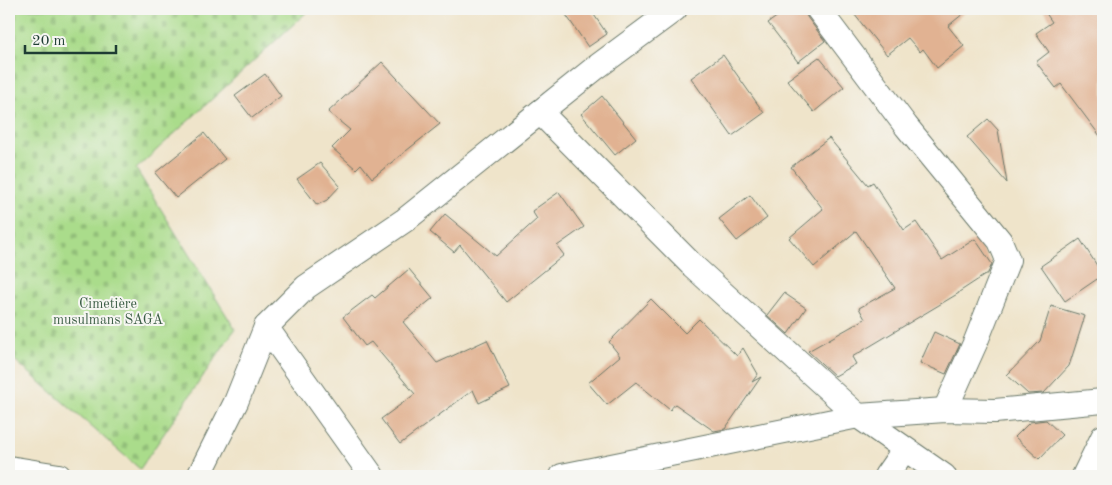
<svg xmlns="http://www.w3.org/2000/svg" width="1112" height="485" font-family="'Old Standard TT',serif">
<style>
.cemetery{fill:url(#cemetery-stones);stroke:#648c60}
.building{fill:#e1b292}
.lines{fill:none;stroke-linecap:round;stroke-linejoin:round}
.street-casing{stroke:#687768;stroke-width:26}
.street{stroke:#fff;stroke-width:24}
.labels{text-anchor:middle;stroke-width:4;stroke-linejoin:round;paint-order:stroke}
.park-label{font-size:14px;fill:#3b5d45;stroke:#f6f6f2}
</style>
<defs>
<pattern id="cemetery-stones" width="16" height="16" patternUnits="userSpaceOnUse" patternTransform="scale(1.25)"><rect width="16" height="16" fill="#aadc8b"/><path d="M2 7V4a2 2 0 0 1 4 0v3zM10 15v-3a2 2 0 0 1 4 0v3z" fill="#92be79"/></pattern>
</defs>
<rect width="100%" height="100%" fill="#f6f6f2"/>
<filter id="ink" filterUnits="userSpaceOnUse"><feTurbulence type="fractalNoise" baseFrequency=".02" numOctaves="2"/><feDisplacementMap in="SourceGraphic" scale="10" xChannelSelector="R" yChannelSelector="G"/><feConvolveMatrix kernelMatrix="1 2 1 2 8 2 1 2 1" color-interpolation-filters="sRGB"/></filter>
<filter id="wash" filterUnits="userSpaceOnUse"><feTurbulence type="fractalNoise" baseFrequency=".0096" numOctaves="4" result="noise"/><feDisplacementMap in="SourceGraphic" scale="20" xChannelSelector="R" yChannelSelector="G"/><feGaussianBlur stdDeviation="1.12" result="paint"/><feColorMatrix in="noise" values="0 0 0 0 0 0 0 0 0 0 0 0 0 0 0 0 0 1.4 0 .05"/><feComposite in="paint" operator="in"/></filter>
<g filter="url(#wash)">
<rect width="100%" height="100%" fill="#efe4ca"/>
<polygon class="cemetery" points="9,9 310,9 136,169 235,329 140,469 9,355"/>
<g id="blocks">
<g class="building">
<polygon points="562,9 590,9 607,34 588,47"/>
<polygon points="788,9 805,9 807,17 825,41 798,62 768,23"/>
<polygon points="850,9 969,9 948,26 964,46 937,68 923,49 920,52 908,38 887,55"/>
<polygon points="1043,9 1103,9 1103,140 1061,84 1056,88 1036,62 1049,52 1036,33 1052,22"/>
<polygon points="723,55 764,113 732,136 691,78"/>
<polygon points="819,57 844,87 814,112 787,80"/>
<polygon points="382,62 440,124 372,178 361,164 356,169 332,148 350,130 328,112"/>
<polygon points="265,74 281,96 252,118 235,96"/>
<polygon points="602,96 636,138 615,155 581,114"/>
<polygon points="988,119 998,130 1007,183 967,137"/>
<polygon points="204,133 225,159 176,198 155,173"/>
<polygon points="829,138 868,185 873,182 904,230 916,222 942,260 975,239 992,264 988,273 959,292 959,293 852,357 856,364 835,376 808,351 865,319 859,308 895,288 856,231 814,267 789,238 823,209 791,167"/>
<polygon points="320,163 340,186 327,200 317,205 297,179"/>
<polygon points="559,192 584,227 557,246 564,255 506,302 460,245 454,252 430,232 445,214 496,256 537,219 532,211"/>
<polygon points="750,195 767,218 737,241 719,219"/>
<polygon points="1080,239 1103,275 1065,301 1041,266"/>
<polygon points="409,269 433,298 403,322 437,363 487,340 510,388 479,403 473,390 400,444 381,419 415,394 371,342 365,346 343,317 372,295 375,298"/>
<polygon points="784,293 806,308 788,334 767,315"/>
<polygon points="651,299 685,333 699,319 737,356 743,348 758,374 752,382 761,377 725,429 714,431 675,404 670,410 636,382 607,405 588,383 620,356 609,342"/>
<polygon points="1051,306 1085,316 1069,366 1044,393 1028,394 1007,375 1040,341"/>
<polygon points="934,332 960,344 946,374 920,363"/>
<polygon points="1046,420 1062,435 1039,459 1015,437 1030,422"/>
</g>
</g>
</g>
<g filter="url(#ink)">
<use href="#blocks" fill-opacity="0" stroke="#687768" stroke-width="1"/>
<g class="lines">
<g class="street-casing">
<g id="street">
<polyline points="818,9 906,126 1000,241 1008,260 976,341 945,410"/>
<polyline points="540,112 693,266 858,416 944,476"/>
<polyline points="266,327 372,476"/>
<polyline points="9,468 59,476"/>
<polyline points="199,476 236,402 266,327 306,287 405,220 594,69 675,9"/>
<polyline points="562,476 858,416 945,410 995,411 1103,401"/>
<polyline points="886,476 904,450"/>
<polyline points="1084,476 1103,437"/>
</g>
</g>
<use href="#street" class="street"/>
</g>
</g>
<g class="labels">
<g class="park-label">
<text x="108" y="308">Cimetière<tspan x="108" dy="16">musulmans SAGA</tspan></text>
</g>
</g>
<rect width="1112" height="485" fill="none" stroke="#f6f6f2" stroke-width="30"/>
<path d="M25 45v8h91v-8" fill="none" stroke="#1f3d34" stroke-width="2.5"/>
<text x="32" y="45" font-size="15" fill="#1f3d34" stroke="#f6f6f2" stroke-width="4" paint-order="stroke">20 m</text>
</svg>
